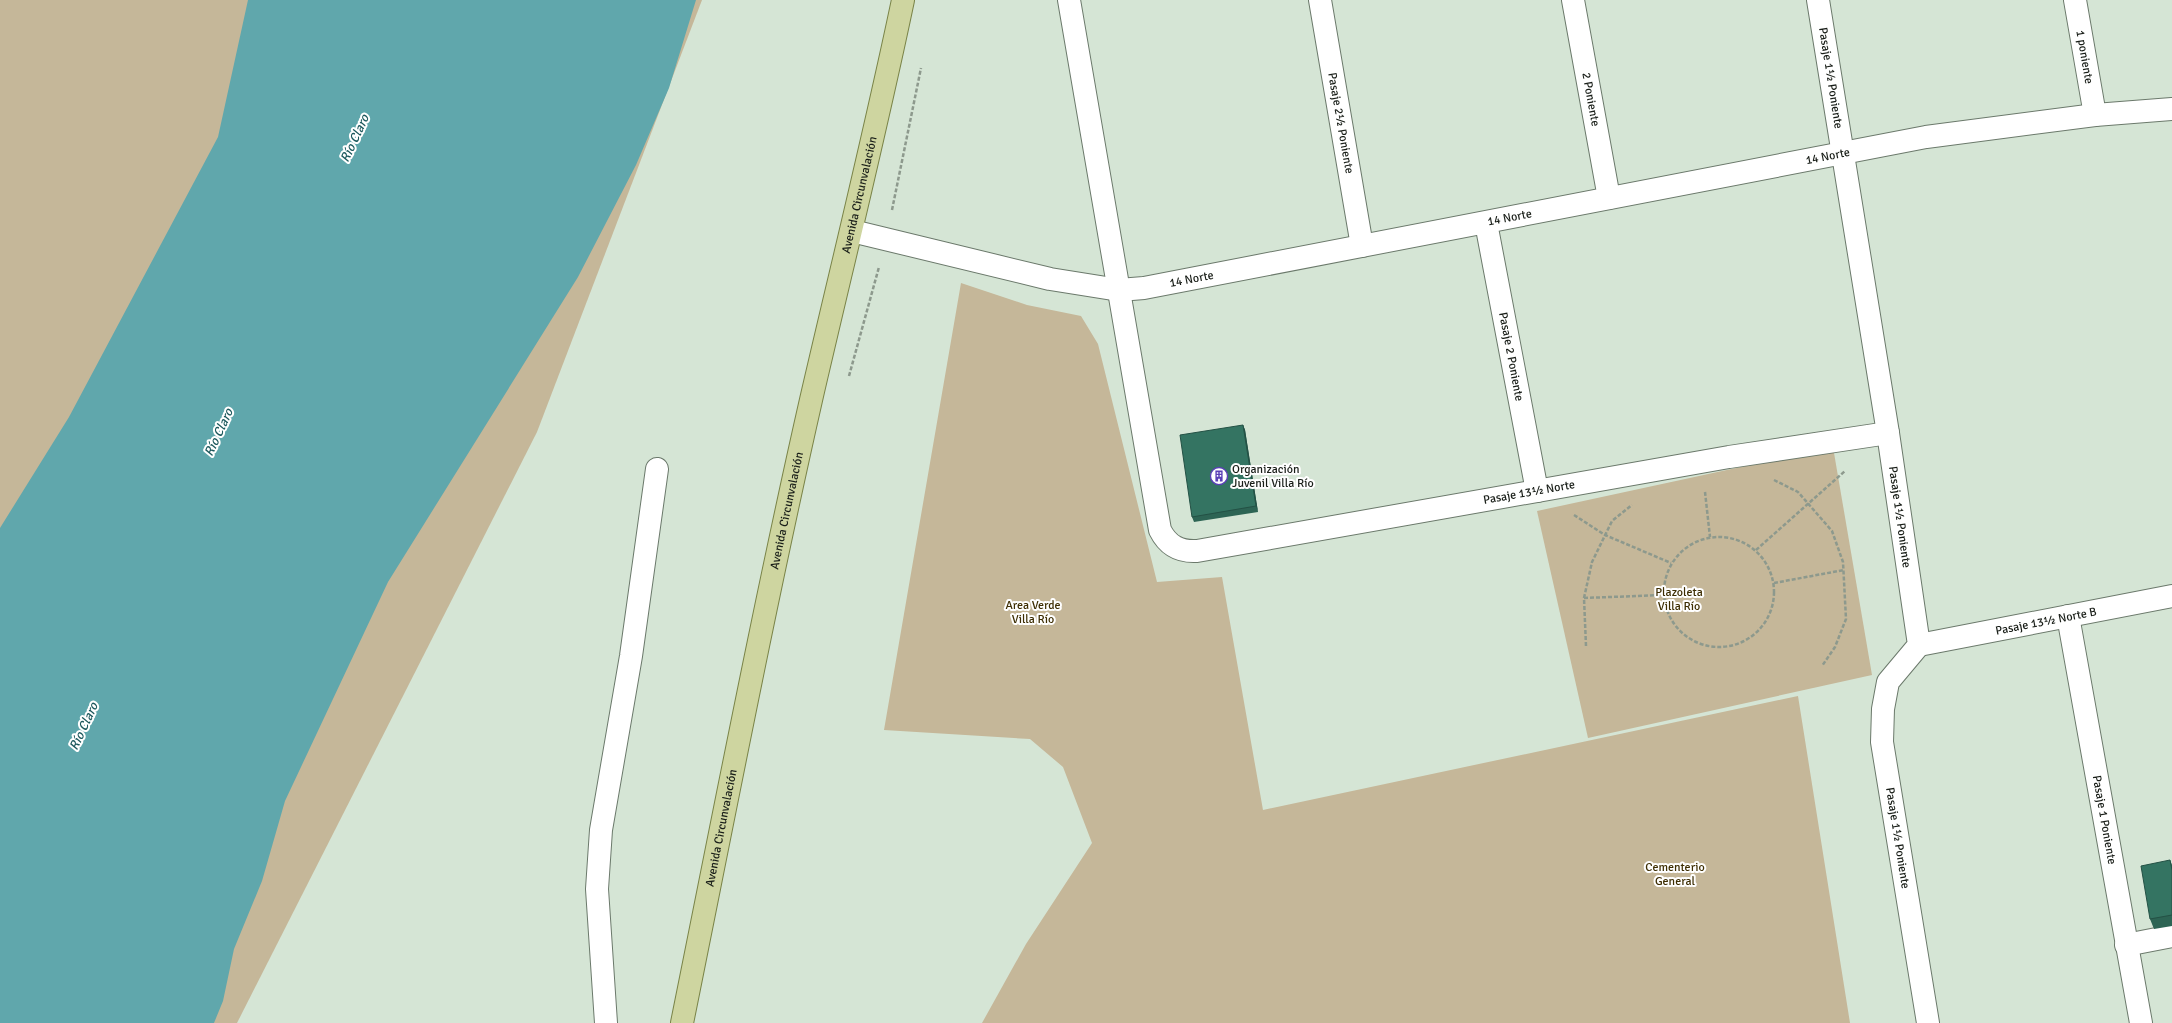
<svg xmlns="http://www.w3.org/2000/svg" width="2172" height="1023" font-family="Signika,sans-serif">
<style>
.green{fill:#c5b799}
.water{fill:#60a7ac}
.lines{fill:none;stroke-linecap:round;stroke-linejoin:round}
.minor-casing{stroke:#6b796b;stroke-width:24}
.major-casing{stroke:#798347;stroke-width:24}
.path{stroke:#8d998d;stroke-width:2.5;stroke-dasharray:4 2;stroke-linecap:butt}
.minor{stroke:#fff;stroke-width:22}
.major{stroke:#ced5a0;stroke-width:22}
.wall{fill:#2d6454}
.shaded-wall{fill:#245145}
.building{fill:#347462;stroke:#245145}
.labels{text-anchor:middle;stroke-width:4;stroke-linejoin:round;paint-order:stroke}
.street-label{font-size:12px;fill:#191e18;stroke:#fff}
.poi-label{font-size:12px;fill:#191e18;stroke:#fff;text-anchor:start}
.park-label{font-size:12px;fill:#3d2d02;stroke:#fff}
.water-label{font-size:13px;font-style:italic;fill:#1d595d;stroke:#fff}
</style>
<rect width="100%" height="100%" fill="#d5e5d5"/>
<g class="green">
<polygon points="0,0 702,0 537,432 237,1023 0,1023"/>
<polygon points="961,283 1027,305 1081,316 1098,344 1157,582 1222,577 1263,810 1798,696 1850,1023 982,1023 1026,944 1092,843 1063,767 1030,739 884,730"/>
<polygon points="1833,447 1872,675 1588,738 1537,511"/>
</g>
<polygon class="water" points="248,0 696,0 669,88 636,165 578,277 388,582 285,801 262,881 234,949 223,1001 214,1023 0,1023 0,528 69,417 218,137"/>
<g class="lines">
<g class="minor-casing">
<g id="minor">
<path d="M 1069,0 L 1160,530 C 1168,546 1180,552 1197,551 L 1729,457 L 1888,433"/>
<polyline points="1320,0 1362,246"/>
<path id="s1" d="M 1573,0 L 1609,198"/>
<polyline points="1818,0 1888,433 1919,645 1888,682 1883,709 1882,742 1928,1023"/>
<path id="s2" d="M 2075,0 L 2095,115"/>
<path id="s3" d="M 1486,223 L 1537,491"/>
<path id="s4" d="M 852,231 L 1050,279 L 1119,290 L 1144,288 L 1926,137 L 2095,115 L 2172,109"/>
<path id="s5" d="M 2068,616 L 2141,1023"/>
<polyline points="1919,645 2172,596"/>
<polyline points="2126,945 2172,936"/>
<polyline points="606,1023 597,889 601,830 631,656 657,469"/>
</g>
</g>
<g class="major-casing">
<g id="major">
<path id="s6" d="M 682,1023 C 724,815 764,607 811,400 C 842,266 875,134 903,0"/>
</g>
</g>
<g class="path">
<polyline points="892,210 921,68"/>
<polyline points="849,376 879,267"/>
<polyline points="1774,480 1798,492 1832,531 1843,562 1846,619 1835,647 1822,666"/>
<polyline points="1705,492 1710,537"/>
<polyline points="1574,515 1605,535 1671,563"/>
<circle cx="1719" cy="592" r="55"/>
<polyline points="1756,550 1845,471"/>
<polyline points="1774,583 1844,570"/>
<polyline points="1584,598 1663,595"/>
<polyline points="1586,646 1584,598 1592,562 1612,521 1632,505"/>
</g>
<use href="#minor" class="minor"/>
<use href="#major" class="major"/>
</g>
<g class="wall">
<polygon points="1243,425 1245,430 1258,512 1194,522 1192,517"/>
<polygon points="2170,860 2172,865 2172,926 2154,929 2150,919"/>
</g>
<polygon class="shaded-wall" points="1243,425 1245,430 1258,512 1256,506"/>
<g class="building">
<polygon points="1243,425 1256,506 1192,517 1180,435"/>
<polygon points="2170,860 2172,870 2172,915 2150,919 2141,866"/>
</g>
<defs>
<g id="building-ring" transform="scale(0.9)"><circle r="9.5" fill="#fff" stroke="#5a3fb7" stroke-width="1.5"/><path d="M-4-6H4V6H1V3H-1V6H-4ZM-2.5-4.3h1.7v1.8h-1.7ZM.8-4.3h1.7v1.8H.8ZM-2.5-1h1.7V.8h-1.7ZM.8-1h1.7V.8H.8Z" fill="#5a3fb7"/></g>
</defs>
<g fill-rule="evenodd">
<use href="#building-ring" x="1219" y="476"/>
</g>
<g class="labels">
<g class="street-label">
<text dy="4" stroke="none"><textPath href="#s2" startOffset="58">1 poniente</textPath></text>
<text transform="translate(1831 78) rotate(81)" y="4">Pasaje 1½ Poniente</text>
<text dy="4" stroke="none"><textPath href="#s1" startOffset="101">2 Poniente</textPath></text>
<text transform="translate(1341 123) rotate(80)" y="4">Pasaje 2½ Poniente</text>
<text dy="4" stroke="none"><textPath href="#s4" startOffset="995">14 Norte</textPath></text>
<text dy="4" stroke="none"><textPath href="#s6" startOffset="847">Avenida Circunvalación</textPath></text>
<text dy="4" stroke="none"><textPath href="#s4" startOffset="671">14 Norte</textPath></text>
<text dy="4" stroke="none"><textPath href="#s4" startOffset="347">14 Norte</textPath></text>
<text dy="4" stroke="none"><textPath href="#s3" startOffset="136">Pasaje 2 Poniente</textPath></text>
<text transform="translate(1529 492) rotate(-10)" y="4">Pasaje 13½ Norte</text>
<text dy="4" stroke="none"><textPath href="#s6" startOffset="523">Avenida Circunvalación</textPath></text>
<text transform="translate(1900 517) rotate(82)" y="4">Pasaje 1½ Poniente</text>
<text transform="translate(2046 621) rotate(-11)" y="4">Pasaje 13½ Norte B</text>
<text dy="4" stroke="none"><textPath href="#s5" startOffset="207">Pasaje 1 Poniente</textPath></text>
<text dy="4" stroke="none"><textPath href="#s6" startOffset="199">Avenida Circunvalación</textPath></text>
<text transform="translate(1898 838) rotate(81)" y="4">Pasaje 1½ Poniente</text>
</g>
<g class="poi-label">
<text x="1232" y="473">Organización<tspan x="1232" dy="14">Juvenil Villa Río</tspan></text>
</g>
<g class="park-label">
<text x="1679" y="596">Plazoleta<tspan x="1679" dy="14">Villa Río</tspan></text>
<text x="1033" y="609">Area Verde<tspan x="1033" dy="14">Villa Río</tspan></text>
<text x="1675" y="871">Cementerio<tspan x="1675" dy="14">General</tspan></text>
</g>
<g class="water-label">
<text transform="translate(354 138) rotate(-65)" y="5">Río Claro</text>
<text transform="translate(218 432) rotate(-65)" y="5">Río Claro</text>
<text transform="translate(83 726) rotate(-65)" y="5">Río Claro</text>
</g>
</g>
</svg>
